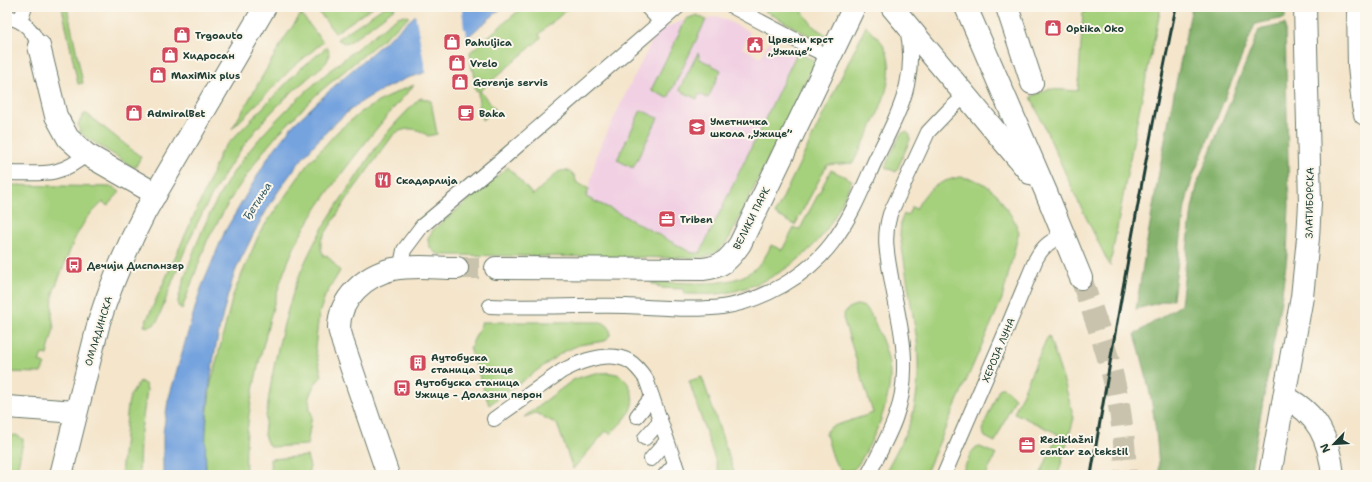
<svg xmlns="http://www.w3.org/2000/svg" width="1372" height="482" font-family="'Shantell Sans',sans-serif">
<style>
.built{fill:#f1d0e3}
.green{fill:#a5d07c;stroke:#628658}
.forest{fill:#84b26c;stroke:#527850}
.water{fill:#75a3de;stroke:#4a7089}
.pier{fill:#f4e5cb}
.lines{fill:none;stroke-linecap:round;stroke-linejoin:round}
.street-tunnel{stroke:#c9c3ad;stroke-width:22;stroke-dasharray:22 11;stroke-linecap:butt}
.primary-tunnel{stroke:#c9c3ad;stroke-width:22;stroke-dasharray:22 11;stroke-linecap:butt}
.lane-casing{stroke:#6a7869;stroke-width:16}
.street-casing{stroke:#6a7869;stroke-width:24}
.secondary-casing{stroke:#6a7869;stroke-width:24}
.primary-casing{stroke:#6a7869;stroke-width:24}
.lane{stroke:#fff;stroke-width:14}
.street{stroke:#fff;stroke-width:22}
.secondary{stroke:#fff;stroke-width:22}
.primary{stroke:#fff;stroke-width:22}
.rail{stroke:#1f3d34;stroke-width:3}
.labels{text-anchor:middle;stroke-width:4;stroke-linejoin:round;paint-order:stroke}
.poi-label{font-size:10px;font-weight:bold;fill:#1f3d34;stroke:#fbf7ec;text-anchor:start}
.street-label{font-size:10px;fill:#1f3d34;stroke:#fbf7ec}
.water-label{font-size:11px;font-style:italic;fill:#395c67;stroke:#fbf7ec}
</style>
<rect width="100%" height="100%" fill="#fbf7ec"/>
<filter id="ink" filterUnits="userSpaceOnUse"><feTurbulence type="fractalNoise" baseFrequency=".025" numOctaves="2"/><feDisplacementMap in="SourceGraphic" scale="8" xChannelSelector="R" yChannelSelector="G"/><feConvolveMatrix kernelMatrix="1 2 1 2 8 2 1 2 1" color-interpolation-filters="sRGB"/></filter>
<filter id="wash" filterUnits="userSpaceOnUse"><feTurbulence type="fractalNoise" baseFrequency=".012" numOctaves="4" result="noise"/><feDisplacementMap in="SourceGraphic" scale="16" xChannelSelector="R" yChannelSelector="G"/><feGaussianBlur stdDeviation="0.9" result="paint"/><feColorMatrix in="noise" values="0 0 0 0 0 0 0 0 0 0 0 0 0 0 0 0 0 1.4 0 .05"/><feComposite in="paint" operator="in"/></filter>
<g filter="url(#wash)">
<rect width="100%" height="100%" fill="#f4e5cb"/>
<polygon class="built" points="697,15 706,20 717,16 750,32 742,48 761,57 769,42 792,53 797,53 816,61 730,237 725,245 714,254 699,258 572,257 585,197 589,189 597,153 627,91 657,31"/>
<g class="green">
<polygon points="62,7 67,7 83,83 78,84"/>
<polygon points="315,7 373,7 335,33"/>
<polygon points="384,7 396,7 350,42 344,43 337,39"/>
<polygon points="523,7 570,7 539,34 541,38 480,91 495,109 482,120 482,111 479,111 478,90 475,90 474,70 472,70 470,52"/>
<polygon points="758,7 799,7 814,27 828,36 824,44"/>
<polygon points="1086,7 1161,7 1138,116 1110,266 1076,197 1031,97 1048,89 1078,91 1083,12 1086,12"/>
<polygon points="301,14 323,42 292,68 232,129 284,39"/>
<path d="M 404,15 L 409,17 L 317,94 L 280,132 L 262,153 L 233,195 L 207,241 L 182,309 L 178,306 L 178,300 C 191,253 211,203 239,164 C 281,107 337,64 392,21 L 398,17 Z"/>
<polygon points="697,15 706,20 668,98 651,90 686,19"/>
<path d="M 866,26 C 871,32 879,38 883,44 C 904,77 868,133 853,163 L 827,165 L 795,225 L 775,214 Z"/>
<path d="M 327,47 C 329,50 330,56 327,61 C 324,66 312,74 307,79 C 292,91 278,105 265,119 C 233,156 208,198 188,243 C 177,268 168,294 158,320 C 155,325 150,328 144,326 L 206,189 L 221,151 L 299,70 Z"/>
<polygon points="698,53 700,59 721,70 708,98 699,94 697,99 679,90"/>
<path d="M 797,53 L 816,61 L 730,237 C 719,254 709,258 690,258 L 442,255 C 433,253 428,248 428,238 L 433,230 L 508,167 L 533,195 L 558,172 C 567,168 576,172 576,182 L 589,189 L 586,197 L 613,210 L 692,253 L 700,253 Z"/>
<path d="M 414,85 C 387,115 363,145 339,177 C 321,202 302,228 290,257 C 276,289 269,324 260,358 C 251,397 244,435 246,475 L 206,475 L 205,437 L 211,383 L 233,295 L 260,232 L 307,165 L 338,131 L 361,112 L 378,102 L 399,91 Z"/>
<path d="M 422,98 L 431,101 L 437,134 L 428,136 C 417,127 406,127 394,134 L 351,193 L 321,240 L 321,249 L 324,256 L 327,255 L 340,271 L 325,296 L 319,314 L 315,348 L 322,376 L 314,385 L 309,397 L 310,410 L 312,415 L 307,445 L 270,447 L 267,443 L 264,435 C 269,385 279,335 295,287 C 308,249 330,214 353,182 C 364,166 374,149 386,134 C 396,122 408,110 419,99 Z"/>
<polygon points="641,110 658,118 633,168 617,160"/>
<polygon points="84,114 87,114 141,157 135,168 84,136 80,132 78,124"/>
<polygon points="904,132 907,132 910,135 910,140 896,172 885,167 900,135"/>
<path d="M 831,170 L 852,180 C 843,200 834,220 821,237 C 797,267 756,290 718,294 C 706,295 695,294 684,294 L 683,289 L 662,288 L 651,283 C 684,279 738,294 762,261 C 766,256 769,250 771,245 L 782,250 L 794,228 L 800,229 Z"/>
<path d="M 960,177 L 973,179 L 986,185 L 997,194 L 1014,220 L 1019,232 L 1002,299 L 925,475 L 884,475 C 893,457 904,439 911,420 C 919,395 919,367 917,341 L 900,235 L 901,221 L 904,214 L 907,216 L 912,207 L 916,209 C 927,188 937,182 960,177 Z"/>
<polygon points="7,185 113,187 120,192 107,206 103,202 86,219 75,238 53,293 52,316 54,328 47,355 42,354 39,362 45,364 41,373 7,372"/>
<path d="M 856,305 C 869,305 872,317 877,328 C 884,344 891,361 890,380 C 889,393 885,407 881,419 C 878,428 861,464 854,469 C 849,471 843,472 839,468 C 833,463 829,443 826,434 L 827,430 L 831,427 L 873,413 L 843,318 C 844,311 849,307 856,305 Z"/>
<polygon points="482,322 600,322 604,323 609,327 611,334 605,341 579,345 563,352 489,405 470,348"/>
<polygon points="1049,336 1065,385 1074,418 1058,475 1040,475 1058,434 1014,413 1046,340"/>
<path d="M 595,373 C 602,373 610,372 617,374 C 629,379 636,396 631,408 C 628,418 617,427 610,434 L 606,431 L 573,469 L 557,424 L 536,413 L 524,417 L 573,380 L 581,377 Z"/>
<polygon points="702,377 735,475 720,475 689,381"/>
<polygon points="140,381 146,385 147,390 140,438 139,475 121,475 128,405 130,396"/>
<polygon points="1003,387 1015,398 995,442 985,437 982,430 999,389"/>
<polygon points="16,435 23,439 23,442 16,475 7,475 7,442 11,436"/>
<polygon points="976,447 980,447 996,454 986,475 961,475 971,453"/>
<polygon points="307,456 310,467 307,475 271,475 270,459"/>
</g>
<g class="forest">
<path d="M 1192,7 L 1285,7 L 1285,18 L 1255,24 L 1192,179 L 1185,206 L 1173,299 L 1136,309 C 1152,208 1170,107 1192,7 Z"/>
<path d="M 1285,24 L 1289,205 L 1287,257 L 1281,300 L 1250,475 L 1159,475 C 1158,427 1149,380 1135,334 L 1181,305 L 1192,208 L 1198,182 L 1259,30 Z"/>
</g>
<path class="water" d="M 425,7 L 503,7 C 485,22 468,37 450,52 C 442,58 435,66 427,71 C 421,75 413,76 407,78 C 387,87 366,97 349,111 C 306,147 272,195 248,245 C 244,254 238,263 235,272 C 214,336 203,408 206,475 L 163,475 L 163,433 L 168,401 L 200,291 L 225,231 L 269,156 L 293,125 L 343,78 Z"/>
<polygon class="pier" points="422,7 453,7 454,10 462,9 464,29 466,29 467,37 467,40 426,74 415,13"/>
</g>
<g filter="url(#ink)">
<g class="lines">
<polyline class="street-tunnel" points="457,268 496,268"/>
<path class="primary-tunnel" d="M 1081,278 C 1092,311 1105,343 1113,377 C 1121,409 1125,443 1126,475"/>
<g class="lane-casing">
<g id="lane">
<polyline points="647,7 661,22"/>
<polyline points="733,7 807,46 830,57"/>
<path d="M 7,17 C 24,20 33,30 39,46"/>
<polyline points="20,21 25,7"/>
<path d="M 7,173 C 39,173 61,178 86,154"/>
<polyline points="403,268 402,260 404,250 422,226 501,160 678,7"/>
<path d="M 490,306 C 535,308 580,305 626,306 C 656,307 692,311 722,307 C 763,301 807,276 832,243 C 851,218 862,190 874,163 C 885,140 902,109 907,85 C 911,67 911,46 907,28"/>
<polyline points="637,416 652,397"/>
<path d="M 494,419 L 562,371 C 581,361 608,350 629,361 C 636,365 641,372 646,379 L 679,475"/>
<polyline points="645,438 660,421"/>
<polyline points="651,459 667,441"/>
<polyline points="665,475 675,464"/>
<path d="M 868,475 C 886,440 904,411 904,370 C 905,339 896,307 891,277 C 887,254 883,237 890,214 L 928,132 L 948,111 L 966,95"/>
<path d="M 944,475 L 1003,338 L 1036,259 C 1043,246 1050,241 1064,235"/>
</g>
</g>
<g class="street-casing">
<g id="street">
<polyline points="1007,7 1032,83"/>
<polyline points="39,46 56,116 68,138 86,154 156,194"/>
<path d="M 496,268 L 703,269 C 722,267 729,260 740,244 L 854,7"/>
<path d="M 1285,397 C 1318,414 1329,439 1333,475"/>
<polyline points="7,407 76,412"/>
<path d="M 388,475 L 343,343 C 342,338 340,333 339,328 C 339,298 366,275 393,269 C 414,265 436,268 457,268"/>
</g>
</g>
<g class="secondary-casing">
<g id="secondary">
<polyline points="1358,7 1359,66 1363,106 1365,114"/>
<polyline points="1270,475 1302,297 1308,238 1310,203 1305,7"/>
</g>
</g>
<g class="primary-casing">
<g id="primary">
<polyline points="892,7 1030,173"/>
<polyline points="966,7 1046,192 1081,278"/>
<path d="M 61,475 L 99,322 C 111,284 127,247 145,212 L 265,7"/>
</g>
</g>
<use href="#lane" class="lane"/>
<use href="#street" class="street"/>
<use href="#secondary" class="secondary"/>
<use href="#primary" class="primary"/>
<path class="rail" d="M 1091,475 C 1117,319 1144,162 1176,7"/>
</g>
</g>
<defs>
<g id="shop-square" transform="scale(0.9)"><rect x="-9" y="-9" width="18" height="18" rx="4" fill="#d1495b" stroke="#fbf7ec"/><path d="M-5-2.5h2.3a2.7 3.5 0 0 1 5.4 0H5L5.5 6h-11ZM-1.5-2.5h3a1.5 2.3 0 0 0-3 0Z" fill="#fff"/></g>
<g id="civic-square" transform="scale(0.9)"><rect x="-9" y="-9" width="18" height="18" rx="4" fill="#d1495b" stroke="#fbf7ec"/><path d="M-.6-6.5H3V-4.5H.6V-3L4-1V1h2V6H-6V1h2V-1L-.6-3ZM-1.2 2.5V6h2.4V2.5Z" fill="#fff"/></g>
<g id="cafe-square" transform="scale(0.9)"><rect x="-9" y="-9" width="18" height="18" rx="4" fill="#d1495b" stroke="#fbf7ec"/><path d="M-5.5-4.5H6V0H3Q3 3.5 0 3.5H-2.5Q-5.5 3.5-5.5 0ZM3-3.2v2h1.7v-2ZM-6 4.5H4V6H-6Z" fill="#fff"/></g>
<g id="school-square" transform="scale(0.9)"><rect x="-9" y="-9" width="18" height="18" rx="4" fill="#d1495b" stroke="#fbf7ec"/><path d="M0-5L7-2L0 1L-7-2ZM-4 1L0 2.5L4 1V4Q0 6-4 4Z" fill="#fff"/></g>
<g id="restaurant-square" transform="scale(0.9)"><rect x="-9" y="-9" width="18" height="18" rx="4" fill="#d1495b" stroke="#fbf7ec"/><path d="M-5-6h1v4h1v-4h1v4h1v-4h1v5L-1.5 .5V6h-2V.5L-5-1ZM5-6V6H3V1.5H1.5Q1.5-4 5-6Z" fill="#fff"/></g>
<g id="office-square" transform="scale(0.9)"><rect x="-9" y="-9" width="18" height="18" rx="4" fill="#d1495b" stroke="#fbf7ec"/><path d="M-6-3h4V-5.5h4V-3h4V5H-6ZM-1-4.5V-3h2v-1.5ZM-6 0V1H6V0Z" fill="#fff"/></g>
<g id="bus-square" transform="scale(0.9)"><rect x="-9" y="-9" width="18" height="18" rx="4" fill="#d1495b" stroke="#fbf7ec"/><path d="M-5-6H5V4H4V6H2V4H-2V6H-4V4H-5ZM-3.5-4V0h7V-4ZM-3.5 1.2v1.5H-2V1.2ZM2 1.2v1.5H3.5V1.2Z" fill="#fff"/></g>
<g id="building-square" transform="scale(0.9)"><rect x="-9" y="-9" width="18" height="18" rx="4" fill="#d1495b" stroke="#fbf7ec"/><path d="M-4-6H4V6H1V3H-1V6H-4ZM-2.5-4.3h1.7v1.8h-1.7ZM.8-4.3h1.7v1.8H.8ZM-2.5-1h1.7V.8h-1.7ZM.8-1h1.7V.8H.8Z" fill="#fff"/></g>
</defs>
<g fill-rule="evenodd">
<use href="#shop-square" x="1053" y="28"/>
<use href="#shop-square" x="182" y="35"/>
<use href="#shop-square" x="452" y="42"/>
<use href="#civic-square" x="755" y="45"/>
<use href="#shop-square" x="170" y="55"/>
<use href="#shop-square" x="457" y="63"/>
<use href="#shop-square" x="158" y="75"/>
<use href="#shop-square" x="460" y="82"/>
<use href="#shop-square" x="134" y="113"/>
<use href="#cafe-square" x="466" y="113"/>
<use href="#school-square" x="697" y="127"/>
<use href="#restaurant-square" x="383" y="180"/>
<use href="#office-square" x="667" y="219"/>
<use href="#bus-square" x="74" y="265"/>
<use href="#building-square" x="418" y="363"/>
<use href="#bus-square" x="402" y="388"/>
<use href="#office-square" x="1027" y="445"/>
</g>
<g class="labels">
<g class="poi-label">
<text x="1066" y="32">Optika Oko</text>
<text x="195" y="39">Trgoauto</text>
<text x="768" y="43">Црвени крст<tspan x="768" dy="12">„Ужице”</tspan></text>
<text x="465" y="46">Pahuljica</text>
<text x="183" y="59">Хидросан</text>
<text x="470" y="67">Vrelo</text>
<text x="171" y="79">MaxiMix plus</text>
<text x="473" y="86">Gorenje servis</text>
<text x="147" y="117">AdmiralBet</text>
<text x="479" y="117">Baka</text>
<text x="710" y="125">Уметничка<tspan x="710" dy="12">школа „Ужице”</tspan></text>
<text x="396" y="184">Скадарлија</text>
<text x="680" y="223">Triben</text>
<text x="87" y="269">Дечији Диспанзер</text>
<text x="431" y="361">Аутобуска<tspan x="431" dy="12">станица Ужице</tspan></text>
<text x="415" y="386">Аутобуска станица<tspan x="415" dy="12">Ужице - Долазни перон</tspan></text>
<text x="1040" y="443">Reciklažni<tspan x="1040" dy="12">centar za tekstil</tspan></text>
</g>
<g class="street-label">
<text transform="translate(1309 203) rotate(-89)" y="4">ЗЛАТИБОРСКА</text>
<text transform="translate(751 218) rotate(-63)" y="4">ВЕЛИКИ ПАРК</text>
<text transform="translate(98 331) rotate(-73)" y="4">ОМЛАДИНСКА</text>
<text transform="translate(998 350) rotate(-67)" y="4">ХЕРОЈА ЛУНА</text>
</g>
<g class="water-label">
<text transform="translate(257 201) rotate(-57)" y="4">Ђетиња</text>
</g>
</g>
<rect width="1372" height="482" fill="none" stroke="#fbf7ec" stroke-width="24"/>
<g transform="translate(1334 444) rotate(245)" stroke="#fbf7ec" stroke-width="3" paint-order="stroke">
<path d="M0-3L7 15L0 10L-7 15Z" fill="#1f3d34"/>
<text y="-6" font-size="11" font-weight="bold" text-anchor="middle" fill="#1f3d34">N</text>
</g>
</svg>
